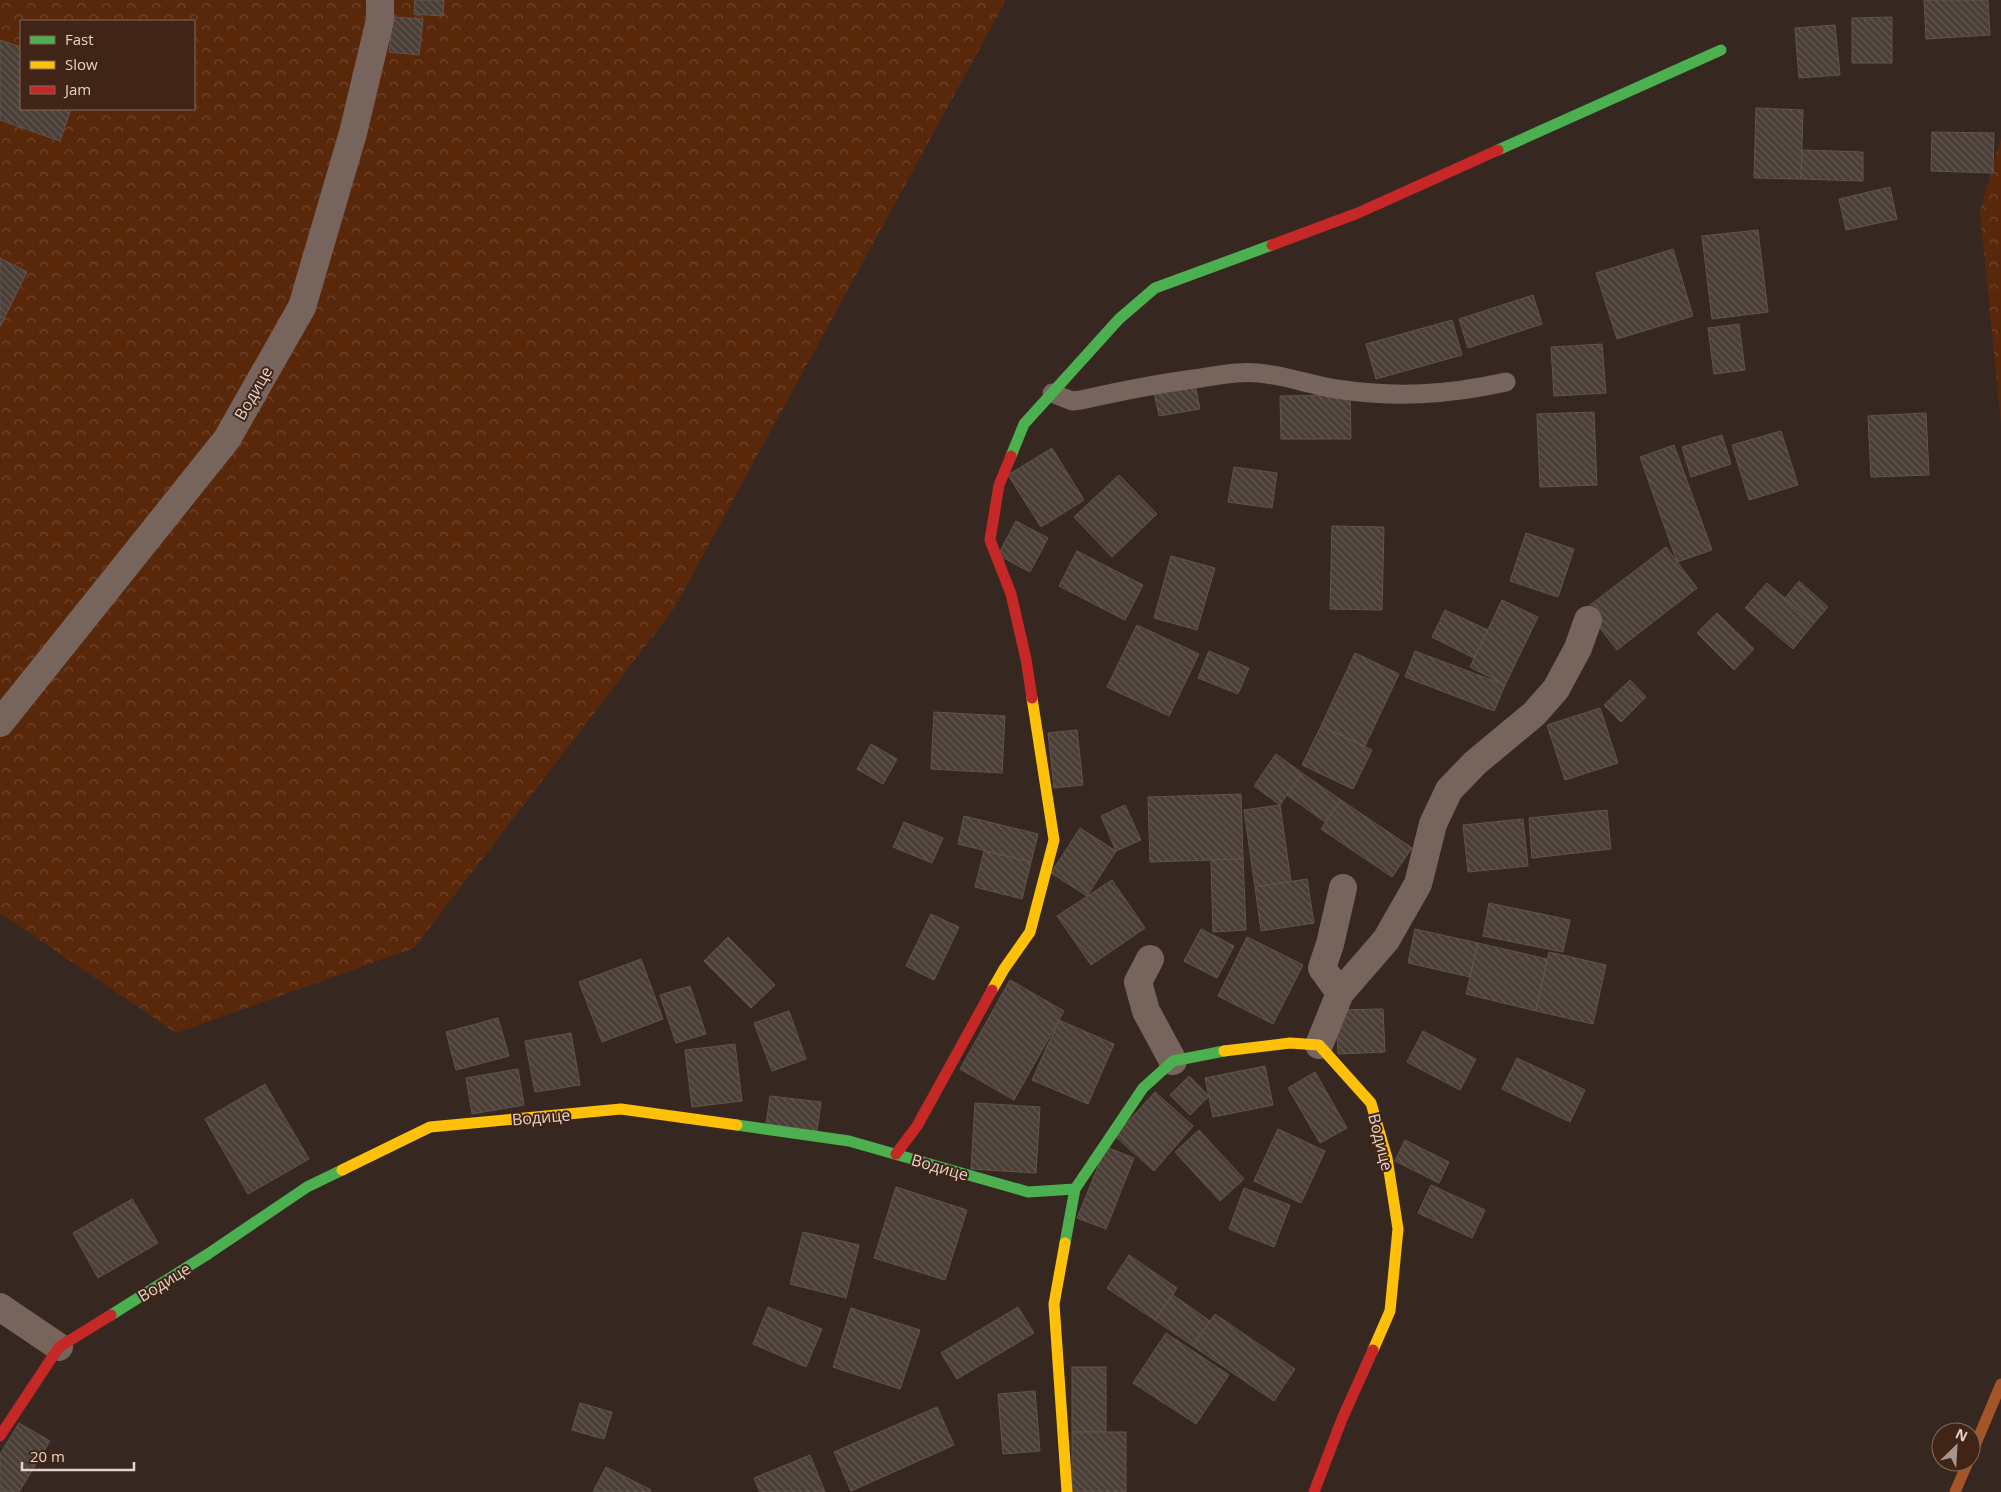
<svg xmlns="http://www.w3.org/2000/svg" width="2001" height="1492" font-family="'Open Sans',sans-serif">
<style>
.forest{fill:url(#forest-crowns);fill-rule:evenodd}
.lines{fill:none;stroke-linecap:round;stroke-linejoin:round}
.stream{stroke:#a45429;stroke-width:11}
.building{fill:url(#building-back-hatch);stroke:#61544d}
.lane{stroke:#77645c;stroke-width:19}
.street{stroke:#77645c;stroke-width:28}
.fast{stroke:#4caf50;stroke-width:11}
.slow{stroke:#ffc107;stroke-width:11}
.jam{stroke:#c62828;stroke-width:11}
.labels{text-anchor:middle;stroke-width:4;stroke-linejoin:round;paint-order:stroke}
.street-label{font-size:16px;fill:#e5d2ca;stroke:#402416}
</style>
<defs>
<pattern id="forest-crowns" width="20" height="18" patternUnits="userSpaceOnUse" patternTransform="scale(1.25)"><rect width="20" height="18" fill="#59280b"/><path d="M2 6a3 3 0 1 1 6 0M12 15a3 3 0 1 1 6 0" fill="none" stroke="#71462d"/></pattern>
<pattern id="building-back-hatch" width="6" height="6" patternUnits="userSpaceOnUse" patternTransform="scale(1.25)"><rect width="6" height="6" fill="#4a3e37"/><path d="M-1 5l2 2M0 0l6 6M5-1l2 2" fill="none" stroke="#645953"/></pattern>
</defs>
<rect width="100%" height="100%" fill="#362820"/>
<g class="forest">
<path d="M 0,0 L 1006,0 L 673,610 L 414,948 L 176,1033 L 0,913 ZM 21,21 L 194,21 L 194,109 L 21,109 Z"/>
<polygon points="2001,138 2001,424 1980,211"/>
</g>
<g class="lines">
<g class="stream">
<polyline points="1971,1455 2001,1384"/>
<polyline points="1955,1492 1968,1462"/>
</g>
</g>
<g class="building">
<polygon points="415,0 444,0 443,16 414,14"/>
<polygon points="1924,0 1988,0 1990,35 1926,39"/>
<polygon points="393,17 423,19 419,55 389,52"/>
<polygon points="1892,17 1892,63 1852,63 1852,18"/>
<polygon points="1835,25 1840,75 1799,78 1795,28"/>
<polygon points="0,40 21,47 21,109 71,109 60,141 0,120"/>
<polygon points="1756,108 1803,110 1801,179 1754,178"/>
<polygon points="1932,132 1994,133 1993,173 1931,171"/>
<polygon points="1802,150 1863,152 1863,181 1801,179"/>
<polygon points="1890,187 1897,219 1846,230 1839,199"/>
<polygon points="1758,230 1768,312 1712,319 1702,236"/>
<polygon points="1673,249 1693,316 1617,339 1596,273"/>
<polygon points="0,258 27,272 0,327"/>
<polygon points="1533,295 1542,324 1468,348 1459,319"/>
<polygon points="1452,320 1462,355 1376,379 1366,344"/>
<polygon points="1739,324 1745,370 1714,374 1708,328"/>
<polygon points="1602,344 1606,393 1554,396 1551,347"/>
<polygon points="1195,384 1200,409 1159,416 1154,392"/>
<polygon points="1350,395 1351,439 1281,439 1280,396"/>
<polygon points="1594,412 1597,485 1540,487 1537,414"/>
<polygon points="1926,413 1929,475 1871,477 1868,416"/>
<polygon points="1781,431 1798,485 1749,500 1732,445"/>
<polygon points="1722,435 1731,464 1691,477 1682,447"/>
<polygon points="1674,445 1712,550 1677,562 1640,457"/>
<polygon points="1052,448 1084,500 1041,527 1008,475"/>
<polygon points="1234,467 1277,473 1272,508 1228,502"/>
<polygon points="1119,475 1157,514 1112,557 1074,517"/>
<polygon points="1016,521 1048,538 1030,572 998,555"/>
<polygon points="1332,526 1384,527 1382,610 1330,609"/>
<polygon points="1526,533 1574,549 1558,597 1510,581"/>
<polygon points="1666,547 1697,588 1617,650 1585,609"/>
<polygon points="1077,551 1143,585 1125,620 1059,586"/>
<polygon points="1171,556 1215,568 1197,630 1154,618"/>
<polygon points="1799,581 1828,607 1814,623 1785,598"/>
<polygon points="1767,583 1814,623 1793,649 1745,608"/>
<polygon points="1502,600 1538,617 1505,685 1470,667"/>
<polygon points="1445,610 1488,630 1474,658 1432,637"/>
<polygon points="1717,613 1754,649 1734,670 1697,633"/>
<polygon points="1137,625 1199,654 1169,716 1107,687"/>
<polygon points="1209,651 1249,668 1238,694 1198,678"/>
<polygon points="1415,651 1505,685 1494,711 1405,677"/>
<polygon points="1355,653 1399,674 1365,746 1321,726"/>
<polygon points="1630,680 1646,697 1621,722 1604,705"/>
<polygon points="1600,708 1618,763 1565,780 1547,725"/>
<polygon points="934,712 1005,716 1002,773 931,769"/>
<polygon points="1321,726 1372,750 1353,789 1302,765"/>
<polygon points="1077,730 1083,785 1054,788 1048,733"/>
<polygon points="871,744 897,759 883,784 857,769"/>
<polygon points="1276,754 1302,773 1280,805 1254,786"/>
<polygon points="1302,773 1341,800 1325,822 1287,795"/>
<polygon points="1241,794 1243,859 1150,862 1148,797"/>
<polygon points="1341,800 1412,848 1392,877 1321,829"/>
<polygon points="1125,805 1141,840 1116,851 1101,816"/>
<polygon points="1280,805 1291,882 1255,887 1244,810"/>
<polygon points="1607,810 1611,849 1532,858 1529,818"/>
<polygon points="964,816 1038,834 1031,862 958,844"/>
<polygon points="1523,819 1528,866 1468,872 1463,825"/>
<polygon points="904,822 943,838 932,863 893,847"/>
<polygon points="1080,828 1116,851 1087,896 1051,873"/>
<polygon points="984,851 1031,862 1022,899 975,887"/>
<polygon points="1243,859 1246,930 1213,932 1211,860"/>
<polygon points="1307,879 1314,923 1261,931 1255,887"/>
<polygon points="1112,880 1145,928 1091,965 1057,916"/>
<polygon points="1489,903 1570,920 1563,952 1483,936"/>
<polygon points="931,914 959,927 934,980 906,966"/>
<polygon points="1201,929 1234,946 1217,978 1184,961"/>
<polygon points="1415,929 1478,943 1470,977 1408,963"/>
<polygon points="728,937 775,985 751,1008 704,961"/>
<polygon points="1247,937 1303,965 1273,1024 1218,996"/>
<polygon points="1478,943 1547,959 1536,1011 1466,994"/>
<polygon points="1549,952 1606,965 1593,1024 1536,1011"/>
<polygon points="641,959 663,1019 602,1042 579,982"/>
<polygon points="1010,980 1064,1011 1014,1100 960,1069"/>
<polygon points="690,986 706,1034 676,1043 660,995"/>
<polygon points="1383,1009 1385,1052 1338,1054 1336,1010"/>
<polygon points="789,1011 806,1059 772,1071 754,1023"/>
<polygon points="498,1018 509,1056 456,1070 446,1032"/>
<polygon points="1059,1020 1114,1044 1088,1104 1032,1080"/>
<polygon points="1423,1031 1476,1059 1460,1090 1407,1062"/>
<polygon points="571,1033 580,1085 535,1092 525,1041"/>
<polygon points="735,1044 742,1101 692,1107 685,1050"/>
<polygon points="1517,1058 1585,1090 1570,1122 1502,1089"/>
<polygon points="1265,1066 1273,1105 1213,1117 1205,1078"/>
<polygon points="518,1069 524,1105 472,1114 466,1078"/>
<polygon points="1315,1072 1347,1128 1320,1143 1288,1088"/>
<polygon points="1189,1076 1209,1096 1190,1115 1170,1095"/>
<polygon points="265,1084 309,1159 248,1194 205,1119"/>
<polygon points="1155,1092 1193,1126 1154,1171 1115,1136"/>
<polygon points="770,1096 821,1102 817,1131 766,1125"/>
<polygon points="975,1103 1040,1107 1036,1173 971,1169"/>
<polygon points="1278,1129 1325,1151 1301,1203 1254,1181"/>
<polygon points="1199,1130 1244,1179 1220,1201 1175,1152"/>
<polygon points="1405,1140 1449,1162 1439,1183 1395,1161"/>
<polygon points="1106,1147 1134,1158 1106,1229 1077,1218"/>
<polygon points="1431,1185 1485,1210 1472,1238 1418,1213"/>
<polygon points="896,1187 967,1210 945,1280 874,1258"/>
<polygon points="1244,1188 1290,1205 1274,1247 1229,1229"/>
<polygon points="132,1199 158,1243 98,1278 73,1233"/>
<polygon points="803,1232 859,1245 846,1298 790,1284"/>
<polygon points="1129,1255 1177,1288 1155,1320 1107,1288"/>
<polygon points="1173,1295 1210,1321 1193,1346 1155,1320"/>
<polygon points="768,1307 822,1329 806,1367 753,1344"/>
<polygon points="1018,1307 1034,1333 957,1379 941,1353"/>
<polygon points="851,1308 920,1330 900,1389 833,1367"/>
<polygon points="1215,1314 1295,1369 1274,1401 1193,1346"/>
<polygon points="1166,1333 1229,1375 1196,1424 1133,1383"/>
<rect x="1072" y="1367" width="34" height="65"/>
<polygon points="1035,1391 1040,1451 1003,1454 998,1394"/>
<polygon points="580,1403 612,1412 604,1439 572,1430"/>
<polygon points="937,1407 954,1445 851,1491 834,1452"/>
<polygon points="19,1423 50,1441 19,1492 0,1492 0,1454"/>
<rect x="1072" y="1432" width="54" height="60"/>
<polygon points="810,1455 825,1492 760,1492 754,1478"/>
<polygon points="606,1467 651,1490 650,1492 593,1492"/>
</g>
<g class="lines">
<path class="lane" d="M 1052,393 L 1072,401 L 1081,400 C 1121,391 1161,383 1201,378 C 1220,375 1239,371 1258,373 C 1285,375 1310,385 1336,389 C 1397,398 1447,395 1506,382"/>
<g class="street">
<polyline points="0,723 227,439 302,307 353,133 380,20 380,0"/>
<polyline points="1150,959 1138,982 1146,1011 1173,1061"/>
<polyline points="1340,993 1322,968 1330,944 1343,888"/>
<polyline points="1319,1045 1340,993 1386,940 1418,884 1433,824 1449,790 1475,763 1534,714 1556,689 1578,648 1588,620"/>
<polyline points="0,1307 59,1347"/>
</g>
<g class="fast">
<polyline points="1498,150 1721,50"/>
<polyline points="1011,456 1024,424 1119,319 1155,288 1272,245"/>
<polyline points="737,1125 849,1141 1028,1192 1075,1189"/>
<polyline points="1065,1243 1075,1189 1143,1088 1173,1061 1224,1051"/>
<polyline points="111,1315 208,1254 307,1187 342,1170"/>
</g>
<g class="slow">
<polyline points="992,990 1004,969 1030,932 1054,840 1032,698"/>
<polyline points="1224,1051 1290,1043 1319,1045 1371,1103 1387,1158 1398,1229 1390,1311 1373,1350"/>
<polyline points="342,1170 430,1127 621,1109 737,1125"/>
<polyline points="1065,1243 1054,1304 1067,1492"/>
</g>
<g class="jam">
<polyline points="1272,245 1358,213 1498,150"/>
<polyline points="1011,456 999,485 990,540 1011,594 1026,659 1032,698"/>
<polyline points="896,1154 917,1126 992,990"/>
<polyline points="0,1436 59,1347 111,1315"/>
<polyline points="1314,1492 1342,1419 1373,1350"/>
</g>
</g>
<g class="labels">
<g class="street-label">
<text transform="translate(253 393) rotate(-60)" y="6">Водице</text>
<text transform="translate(541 1117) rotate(-5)" y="6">Водице</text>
<text transform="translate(1381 1142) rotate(76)" y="6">Водице</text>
<text transform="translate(940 1167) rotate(16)" y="6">Водице</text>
<text transform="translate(164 1282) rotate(-32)" y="6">Водице</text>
</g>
</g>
<rect x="20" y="20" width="175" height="90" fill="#402416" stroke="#826a5e"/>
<rect x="30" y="36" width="25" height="8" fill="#4caf50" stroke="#826a5e"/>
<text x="65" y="45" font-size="15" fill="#e5d2ca">Fast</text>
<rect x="30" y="61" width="25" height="8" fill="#ffc107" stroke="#826a5e"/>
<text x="65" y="70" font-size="15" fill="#e5d2ca">Slow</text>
<rect x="30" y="86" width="25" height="8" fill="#c62828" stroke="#826a5e"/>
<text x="65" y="95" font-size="15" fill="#e5d2ca">Jam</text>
<g transform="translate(1956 1447) rotate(25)"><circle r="24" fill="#402416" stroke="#826a5e"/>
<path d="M0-4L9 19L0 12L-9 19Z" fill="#a8968e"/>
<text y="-8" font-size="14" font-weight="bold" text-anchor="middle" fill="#e5d2ca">N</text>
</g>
<path d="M22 1462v8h112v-8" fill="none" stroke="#e5d2ca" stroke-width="2.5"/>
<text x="30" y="1462" font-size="15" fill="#e5d2ca" stroke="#402416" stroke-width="4" paint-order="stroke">20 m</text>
</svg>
